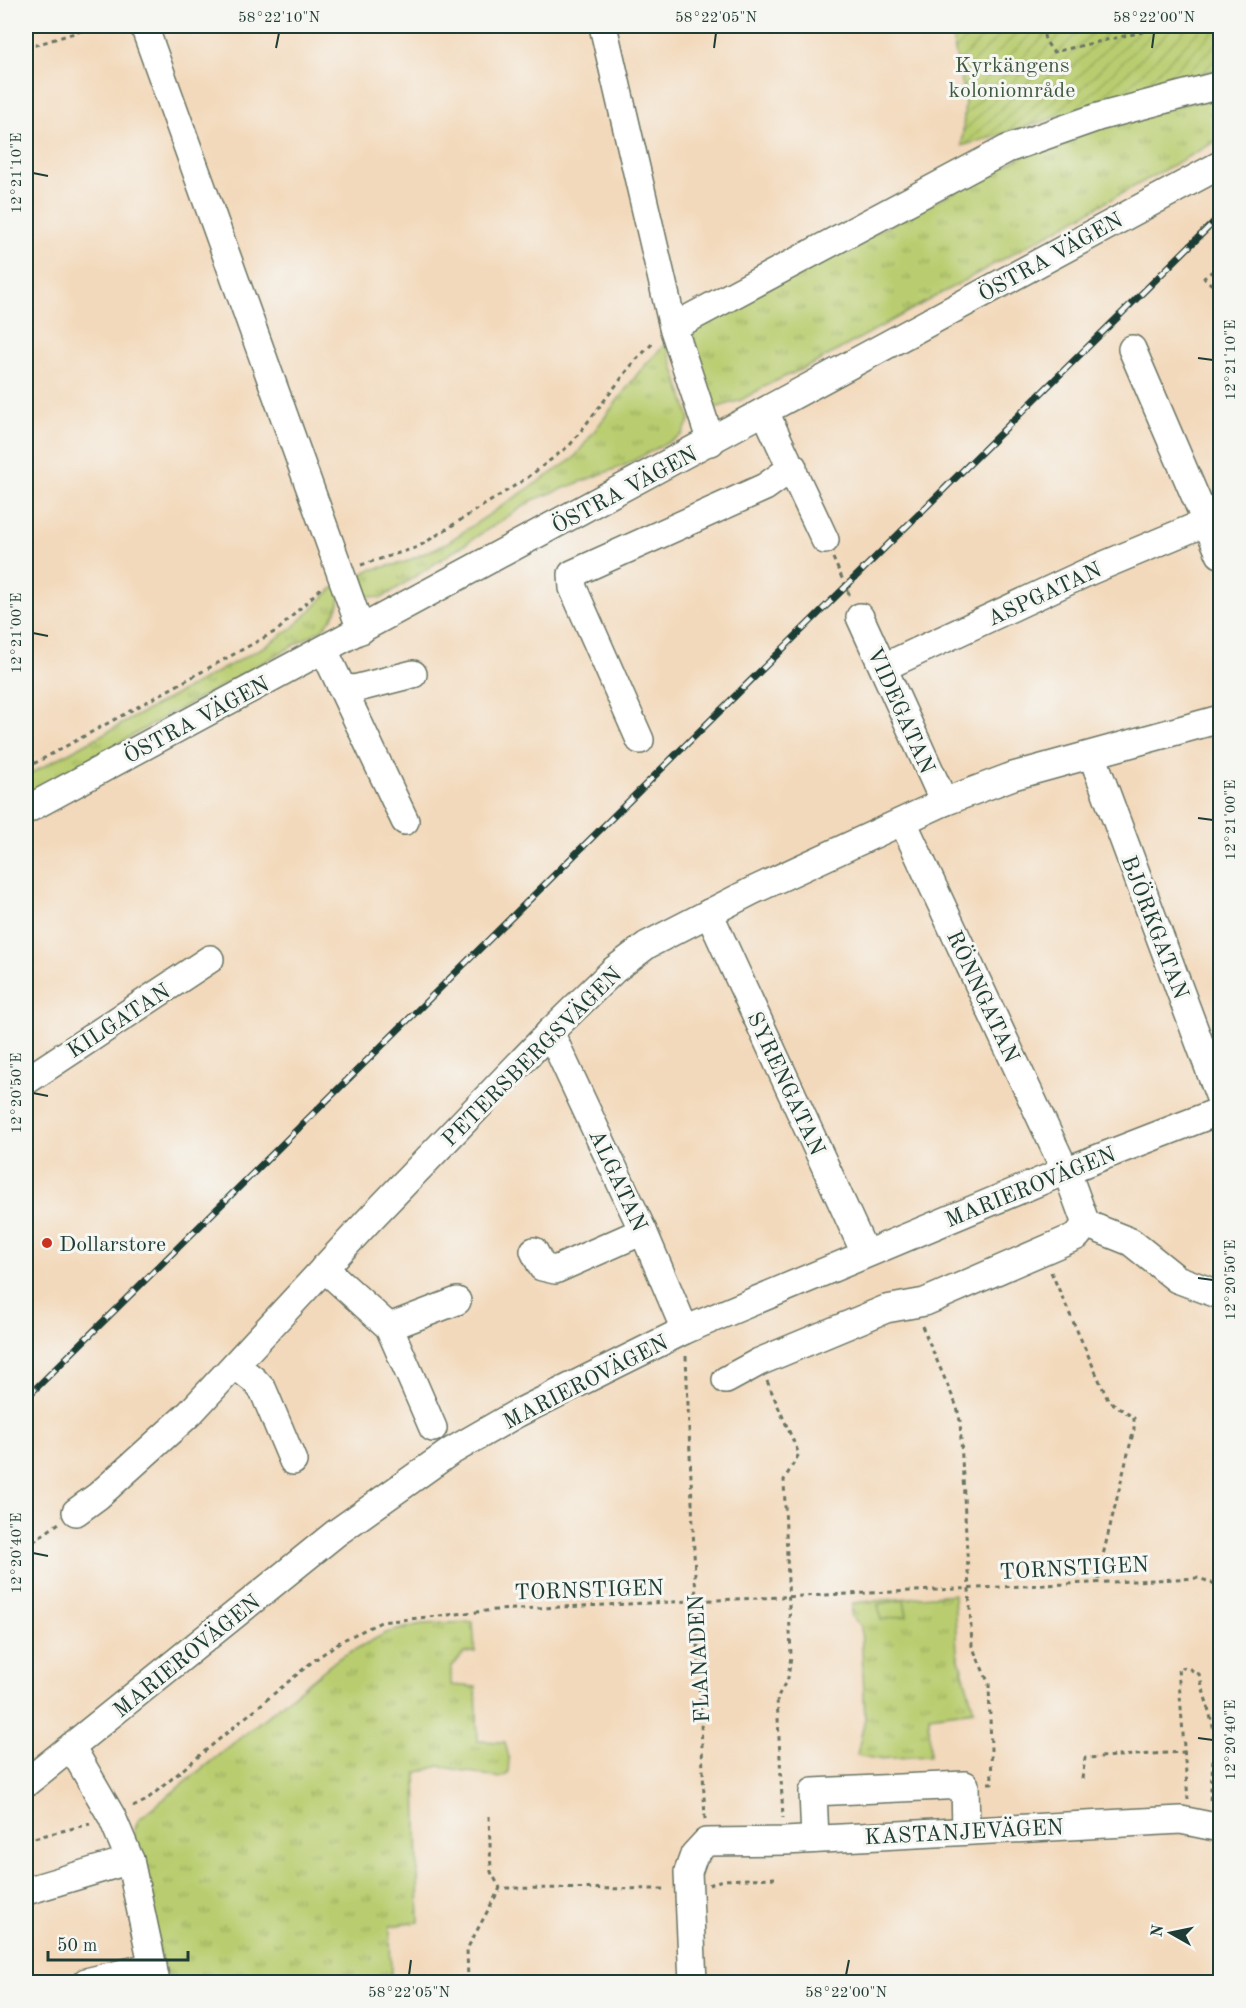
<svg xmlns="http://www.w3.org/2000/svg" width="1246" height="2008" font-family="'Old Standard TT',serif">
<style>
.grass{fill:url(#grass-tufts);stroke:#6c8552;stroke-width:1.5}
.park{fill:#b9cd70;stroke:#6c8552;stroke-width:1.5}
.garden{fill:url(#garden-furrows);stroke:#6c8552;stroke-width:1.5}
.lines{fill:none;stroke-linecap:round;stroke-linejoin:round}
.minor-casing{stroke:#697463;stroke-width:30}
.path{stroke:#697463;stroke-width:3;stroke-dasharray:4.5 4.5;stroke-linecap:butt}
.minor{stroke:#fff;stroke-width:27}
.rail-casing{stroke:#1f3d34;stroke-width:7}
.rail{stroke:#f6f6f2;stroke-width:4.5;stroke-dasharray:14;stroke-linecap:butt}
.ticks{fill:none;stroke:#1f3d34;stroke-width:2}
.poi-dot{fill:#c8321e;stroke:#f6f6f2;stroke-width:2}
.labels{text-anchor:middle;stroke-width:6;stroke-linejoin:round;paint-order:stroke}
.park-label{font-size:22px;fill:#3e5a40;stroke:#f6f6f2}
.street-label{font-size:22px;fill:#1f3d34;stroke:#f6f6f2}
.poi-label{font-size:22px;fill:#1f3d34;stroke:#f6f6f2;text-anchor:start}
.neatline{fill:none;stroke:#1f3d34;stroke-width:2}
.ticks-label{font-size:15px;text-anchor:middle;fill:#1f3d34}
</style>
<defs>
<pattern id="grass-tufts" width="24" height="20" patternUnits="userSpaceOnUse" patternTransform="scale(1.5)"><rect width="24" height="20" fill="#b9cd70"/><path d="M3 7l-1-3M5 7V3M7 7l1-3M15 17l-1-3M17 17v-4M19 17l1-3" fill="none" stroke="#96a85d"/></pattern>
<pattern id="garden-furrows" width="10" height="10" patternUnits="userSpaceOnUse" patternTransform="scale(1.5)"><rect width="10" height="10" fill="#b9cd70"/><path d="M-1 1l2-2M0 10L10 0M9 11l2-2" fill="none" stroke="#96a85d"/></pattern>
</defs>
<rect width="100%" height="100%" fill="#f6f6f2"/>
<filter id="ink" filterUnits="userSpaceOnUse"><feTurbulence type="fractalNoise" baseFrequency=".0167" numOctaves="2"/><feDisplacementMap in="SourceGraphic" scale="12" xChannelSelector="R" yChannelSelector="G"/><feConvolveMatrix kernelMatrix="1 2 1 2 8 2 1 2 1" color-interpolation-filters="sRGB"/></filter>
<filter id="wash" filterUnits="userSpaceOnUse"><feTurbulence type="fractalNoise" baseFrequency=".008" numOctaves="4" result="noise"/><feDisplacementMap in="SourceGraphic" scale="24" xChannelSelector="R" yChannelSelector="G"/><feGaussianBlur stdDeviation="1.35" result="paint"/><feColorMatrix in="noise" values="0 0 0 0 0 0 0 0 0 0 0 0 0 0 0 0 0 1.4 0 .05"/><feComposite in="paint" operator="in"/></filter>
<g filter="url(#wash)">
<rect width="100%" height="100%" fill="#f3d9bb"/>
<g class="grass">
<polygon points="1220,94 1220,139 815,363 769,384 741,400 715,408 697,390 689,349 692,328 1048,143"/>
<polygon points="666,343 690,419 682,435 625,465 533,500 382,598 362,595 354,579 369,570 403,563 445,544 574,458 639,372"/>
<path d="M 338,587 C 344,605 334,615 323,629 L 26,795 L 26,776 L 267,645 L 295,626 L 332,589 Z"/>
<polygon points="954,1594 957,1652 974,1710 929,1716 930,1756 876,1759 857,1755 865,1718 861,1626 851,1616 853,1603"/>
<polygon points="473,1622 475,1652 464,1653 451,1668 451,1685 476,1687 478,1741 505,1742 509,1758 508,1774 500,1778 439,1766 416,1773 419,1922 390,1926 391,1982 167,1982 133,1836 138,1820 339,1658 386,1633 421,1624"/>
</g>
<polygon class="park" points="904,1600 907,1616 881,1620 878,1604"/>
<polygon class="garden" points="950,26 1220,26 1220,68 962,146 965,100"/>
</g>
<g filter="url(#ink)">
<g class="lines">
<g class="minor-casing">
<g id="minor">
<polyline points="144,26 361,630"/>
<polyline points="603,26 673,327 711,442"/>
<polyline points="673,327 1007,149 1098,117 1220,85"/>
<polyline points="1132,349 1220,554"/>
<polyline points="765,412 825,540"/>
<polyline points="860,617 944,802"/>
<polyline points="324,650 405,821"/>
<polyline points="884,667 1090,571 1207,522"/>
<polyline points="341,687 354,689 413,674"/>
<polyline points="640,740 573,588 572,574 765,487 793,467"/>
<polyline points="1092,755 1220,1098"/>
<polyline points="26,810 1220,165"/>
<polyline points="709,913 865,1253"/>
<polyline points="550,1032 643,1231 685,1330"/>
<polyline points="26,1081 210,959"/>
<polyline points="1086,1224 1131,1242 1177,1279 1220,1295"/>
<polyline points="534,1251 542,1267 555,1270 643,1231"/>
<polyline points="324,1268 389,1327 433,1428"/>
<polyline points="389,1327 457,1301"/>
<polyline points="235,1365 254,1380 263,1390 293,1461"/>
<polyline points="726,1380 759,1362 886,1309 925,1302 1063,1242 1077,1236 1086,1224 1071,1183 903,822"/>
<polyline points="76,1512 98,1496 190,1413 369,1220 550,1032 614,970 647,945 752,891 944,802 1013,776 1220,719"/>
<polyline points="72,1748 112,1817 130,1860 156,1982"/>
<polyline points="26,1783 336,1533 450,1452 516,1414 685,1330 1065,1171 1220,1111"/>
<polyline points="815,1839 813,1792 965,1785 966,1831"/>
<polyline points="26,1891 130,1860"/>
<polyline points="86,1982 153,1966"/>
<polyline points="693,1982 688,1872 694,1855 706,1842 785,1841 1181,1820 1220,1828"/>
</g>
</g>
<g class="path">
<polyline points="1042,26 1045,40 1053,52 1169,26"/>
<polyline points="26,48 97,26"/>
<polyline points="1220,265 1204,278 1211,284 1220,286"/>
<polyline points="833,558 850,596"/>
<polyline points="361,565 418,547 527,478 570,445 634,362 655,341"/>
<polyline points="26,768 278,630 322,587"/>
<polyline points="1051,1272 1108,1400 1134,1418 1134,1429 1102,1559 1098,1583"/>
<polyline points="922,1326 957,1407 960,1421 972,1646 989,1684 992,1783 988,1783"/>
<polyline points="686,1356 705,1820"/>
<polyline points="767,1381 799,1454 784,1480 791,1656 788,1678 777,1698 783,1818"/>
<polyline points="26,1547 59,1523"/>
<polyline points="1082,1779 1085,1758 1185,1752"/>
<polyline points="1188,1800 1178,1668 1186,1667 1199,1674 1215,1734 1210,1802"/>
<polyline points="133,1807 145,1801 312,1662 341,1641 381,1622 495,1610 1199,1578 1220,1586"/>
<polyline points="489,1816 491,1872 500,1888"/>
<polyline points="26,1840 90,1824"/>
<polyline points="709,1885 722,1880 775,1878"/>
<polyline points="468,1982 467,1949 500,1888 666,1889"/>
<polyline points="894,1982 904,1979 934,1982"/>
</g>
<use href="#minor" class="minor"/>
<g class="rail-casing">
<polyline id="rail" points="26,1398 1220,216"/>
</g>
<use href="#rail" class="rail"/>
</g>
</g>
<path class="ticks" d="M 276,48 L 279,33M 714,48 L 716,33M 1152,48 L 1154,33M 33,173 L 48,176M 1198,358 L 1213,360M 33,633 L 48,636M 1198,818 L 1213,820M 33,1093 L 48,1096M 1198,1278 L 1213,1280M 33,1553 L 48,1556M 1198,1738 L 1213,1740M 409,1975 L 411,1960M 846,1975 L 849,1960"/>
<circle class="poi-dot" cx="47" cy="1243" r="6"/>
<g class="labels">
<g class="park-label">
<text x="1012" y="72">Kyrkängens<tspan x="1012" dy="25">koloniområde</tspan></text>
</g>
<g class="street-label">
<text transform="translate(1050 256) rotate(-29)" y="8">ÖSTRA VÄGEN</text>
<text transform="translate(624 489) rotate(-28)" y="8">ÖSTRA VÄGEN</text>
<text transform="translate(1044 593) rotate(-25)" y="8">ASPGATAN</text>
<text transform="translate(902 710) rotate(66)" y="8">VIDEGATAN</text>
<text transform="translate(196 719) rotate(-28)" y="8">ÖSTRA VÄGEN</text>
<text transform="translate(1156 927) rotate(69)" y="8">BJÖRKGATAN</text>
<text transform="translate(984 996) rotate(65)" y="8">RÖNNGATAN</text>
<text transform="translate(118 1020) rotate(-33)" y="8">KILGATAN</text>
<text transform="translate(531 1056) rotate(-45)" y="8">PETERSBERGSVÄGEN</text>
<text transform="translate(787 1083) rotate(65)" y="8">SYRENGATAN</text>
<text transform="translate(619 1180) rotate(65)" y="8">ALGATAN</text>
<text transform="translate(1030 1186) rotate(-22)" y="8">MARIEROVÄGEN</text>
<text transform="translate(585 1381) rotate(-27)" y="8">MARIEROVÄGEN</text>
<text transform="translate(1074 1567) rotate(-3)" y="8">TORNSTIGEN</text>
<text transform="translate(589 1589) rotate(-2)" y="8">TORNSTIGEN</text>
<text transform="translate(186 1655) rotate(-39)" y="8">MARIEROVÄGEN</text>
<text transform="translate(698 1659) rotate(-93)" y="8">FLANADEN</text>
<text transform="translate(964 1831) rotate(-3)" y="8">KASTANJEVÄGEN</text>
</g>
<g class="poi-label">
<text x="59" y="1251">Dollarstore</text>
</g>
</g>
<rect width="1246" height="2008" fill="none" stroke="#f6f6f2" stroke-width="66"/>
<g transform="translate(1171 1933) rotate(279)" stroke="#f6f6f2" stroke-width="4.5" paint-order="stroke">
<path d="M0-4.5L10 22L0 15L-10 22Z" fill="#1f3d34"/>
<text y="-9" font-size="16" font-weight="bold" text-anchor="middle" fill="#1f3d34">N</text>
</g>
<path d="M48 1951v9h140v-9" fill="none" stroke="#1f3d34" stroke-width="3"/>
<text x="57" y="1951" font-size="18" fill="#1f3d34" stroke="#f6f6f2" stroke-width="4.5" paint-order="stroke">50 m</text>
<rect x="33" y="33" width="1180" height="1942" class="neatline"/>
<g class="ticks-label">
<text x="279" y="22">58°22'10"N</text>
<text x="716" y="22">58°22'05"N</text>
<text x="1154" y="22">58°22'00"N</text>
<text transform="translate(16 173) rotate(-90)" y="5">12°21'10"E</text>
<text transform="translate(1230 360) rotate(-90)" y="5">12°21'10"E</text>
<text transform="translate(16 633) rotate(-90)" y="5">12°21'00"E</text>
<text transform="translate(1230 820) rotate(-90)" y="5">12°21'00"E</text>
<text transform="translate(16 1093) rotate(-90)" y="5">12°20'50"E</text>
<text transform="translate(1230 1280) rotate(-90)" y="5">12°20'50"E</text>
<text transform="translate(16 1553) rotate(-90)" y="5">12°20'40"E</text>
<text transform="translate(1230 1740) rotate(-90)" y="5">12°20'40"E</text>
<text x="409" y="1997">58°22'05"N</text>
<text x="846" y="1997">58°22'00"N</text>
</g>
</svg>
